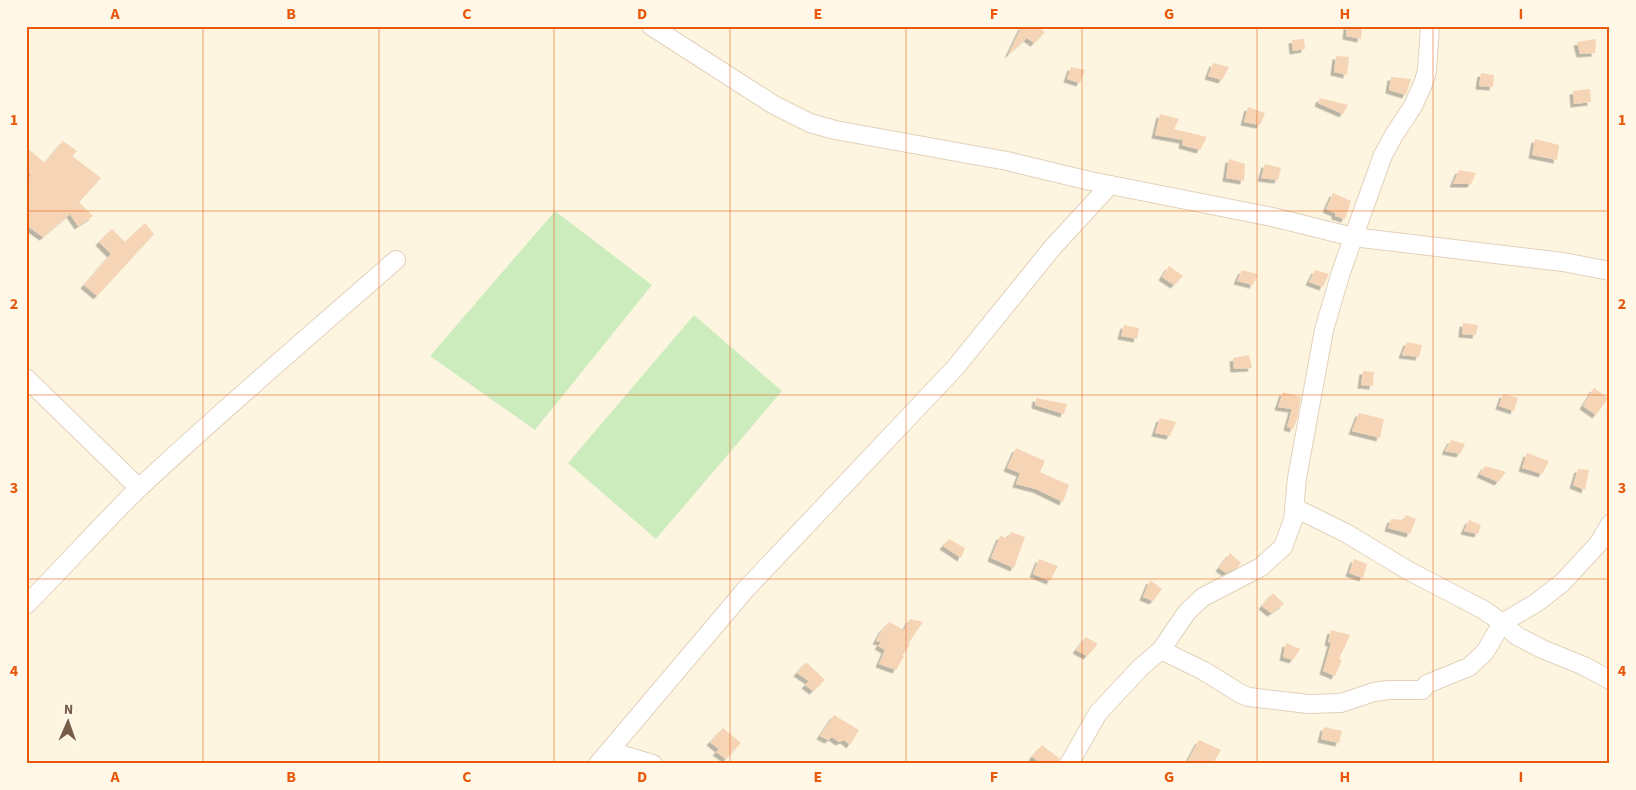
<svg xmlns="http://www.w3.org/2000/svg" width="1636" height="790" font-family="'Source Sans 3',sans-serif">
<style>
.green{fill:#cdecbe}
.building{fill:#f5d5b6;filter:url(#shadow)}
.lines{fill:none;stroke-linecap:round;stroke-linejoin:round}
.minor-casing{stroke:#e2d1bc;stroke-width:20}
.minor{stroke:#fff;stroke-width:18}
.grid{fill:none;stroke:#e8590c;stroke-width:1;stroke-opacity:0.55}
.neatline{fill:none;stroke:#e8590c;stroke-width:2}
.grid-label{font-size:16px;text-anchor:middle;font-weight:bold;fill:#e8590c}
</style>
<defs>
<filter id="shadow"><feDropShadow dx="-3.5" dy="3.5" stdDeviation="0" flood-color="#0004"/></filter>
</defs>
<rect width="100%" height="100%" fill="#fef5e1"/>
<g class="green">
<polygon points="555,211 652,285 535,430 430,356"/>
<polygon points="694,315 782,391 656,539 568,463"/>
</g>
<g class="building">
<polygon points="1022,26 1036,26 1045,32 1034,43 1027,38 1008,55"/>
<polygon points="1347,26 1362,27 1361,39 1346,36"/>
<polygon points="1304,39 1305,49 1293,51 1292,40"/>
<polygon points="1596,39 1595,53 1580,54 1577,42"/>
<polygon points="1336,56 1349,57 1347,75 1334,72"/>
<polygon points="1213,63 1229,67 1222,80 1208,76"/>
<polygon points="1071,67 1085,70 1080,83 1067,79"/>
<polygon points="1481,73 1494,75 1493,87 1479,86"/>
<polygon points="1391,77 1411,79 1406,95 1389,90"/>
<polygon points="1590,89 1591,102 1574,104 1573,91"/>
<polygon points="1320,98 1348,105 1343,114 1318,103"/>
<polygon points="1248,107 1265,113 1260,125 1244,122"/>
<polygon points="1160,114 1179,119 1174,129 1207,137 1200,150 1182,145 1183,140 1155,135"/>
<polygon points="1535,139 1559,145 1557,160 1532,155"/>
<polygon points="63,141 77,151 72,156 101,178 79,202 93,216 78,226 70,214 43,237 26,225 26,180 31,175 26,171 26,147 45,163"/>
<polygon points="1229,159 1245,164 1244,181 1226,178"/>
<polygon points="1265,164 1281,168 1278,180 1261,178"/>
<polygon points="1459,170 1476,173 1471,184 1453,184"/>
<polygon points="1333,193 1351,201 1345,219 1335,216 1335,213 1326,209"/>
<polygon points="145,223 154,234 97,296 84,285 111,254 99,242 112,229 125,242"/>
<polygon points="1169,266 1183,276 1174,285 1162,277"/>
<polygon points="1242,270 1258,274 1253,285 1237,281"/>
<polygon points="1315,270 1329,274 1323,287 1309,282"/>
<polygon points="1463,323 1478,325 1476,335 1462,334"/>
<polygon points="1124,325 1139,328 1137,339 1121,336"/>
<polygon points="1407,342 1422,345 1419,357 1402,355"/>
<polygon points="1249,355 1252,368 1234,369 1233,358"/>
<polygon points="1363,371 1374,372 1373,386 1361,385"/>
<polygon points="1594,388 1608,398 1596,415 1583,406"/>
<polygon points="1283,392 1301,397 1297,419 1293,429 1287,427 1292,409 1278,407"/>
<polygon points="1503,394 1518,398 1514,411 1499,406"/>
<polygon points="1036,398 1067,404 1064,414 1035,405"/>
<polygon points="1359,413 1384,419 1380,438 1352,431"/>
<polygon points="1160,418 1176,422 1170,436 1155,433"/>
<polygon points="1451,440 1465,444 1460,454 1445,451"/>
<polygon points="1016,448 1045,461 1040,472 1069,485 1063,502 1036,489 1016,484 1020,473 1007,468"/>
<polygon points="1527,453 1549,461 1542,474 1522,468"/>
<polygon points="1485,466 1506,472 1498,482 1480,474"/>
<polygon points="1578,469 1589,470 1585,490 1573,485"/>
<polygon points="1406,515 1416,519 1410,534 1388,528 1391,519 1404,520"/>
<polygon points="1469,520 1481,525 1478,534 1464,531"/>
<polygon points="1011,532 1025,537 1014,568 991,558 1000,536 1008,538"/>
<polygon points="949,539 965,548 961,558 943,546"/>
<polygon points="1230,553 1241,563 1238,567 1226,573 1219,568"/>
<polygon points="1039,559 1058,566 1050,581 1033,574"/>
<polygon points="1354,559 1367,564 1363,578 1349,573"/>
<polygon points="1150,580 1162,589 1153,601 1143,597"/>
<polygon points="1273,593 1284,604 1271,613 1262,606"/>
<polygon points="910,619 923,622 908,644 910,645 902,656 904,656 896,670 879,664 885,650 878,646 881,642 876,641 882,630 889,622 904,630"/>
<polygon points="1331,630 1350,635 1339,659 1342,660 1335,676 1323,671 1331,643 1328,642"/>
<polygon points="1086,637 1098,644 1087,656 1076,650"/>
<polygon points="1286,643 1300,649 1293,660 1283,657"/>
<polygon points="806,662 825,680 813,691 805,685 809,681 797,673"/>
<polygon points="834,715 859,730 850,745 844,740 839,742 832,737 828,740 820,736"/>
<polygon points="1324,727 1342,731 1339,743 1321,739"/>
<polygon points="723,728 741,743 726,759 716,752 719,749 710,742"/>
<polygon points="1199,740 1221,750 1213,764 1186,764"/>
<polygon points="1042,745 1060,759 1058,764 1043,764 1032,757"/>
</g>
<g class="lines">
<g class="minor-casing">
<g id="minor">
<polyline points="651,26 774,105 810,123 835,130 1007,161 1090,181 1272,217 1353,237 1563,262 1610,271"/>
<polyline points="26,378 139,488"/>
<polyline points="1295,508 1346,533 1409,571 1484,610 1502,623 1517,636 1542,649 1584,666 1610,680"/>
<path d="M 26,605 C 64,567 99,527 137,490 C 221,411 309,336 396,260"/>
<polyline points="1161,650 1204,671 1241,694 1249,697 1308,704 1341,703 1374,692 1388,690 1422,690 1427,684 1469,667 1485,652 1502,623 1536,603 1562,583 1599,543 1610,524"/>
<polyline points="610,751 653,764"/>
<polyline points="598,764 746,589 955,368 1053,247 1110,185"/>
<polyline points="1069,764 1098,713 1141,667 1161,650 1187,612 1203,597 1261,567 1283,547 1293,520 1297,478 1324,330 1341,272 1383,155 1394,135 1413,106 1423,84 1427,71 1430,26"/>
</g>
</g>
<use href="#minor" class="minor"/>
</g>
<path class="grid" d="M 203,26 L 203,764M 379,26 L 379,764M 554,26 L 554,764M 730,26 L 730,764M 906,26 L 906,764M 1082,26 L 1082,764M 1257,26 L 1257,764M 1433,26 L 1433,764M 26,211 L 1610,211M 26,395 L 1610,395M 26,579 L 1610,579"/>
<rect width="1636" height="790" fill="none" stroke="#fff8e8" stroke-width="55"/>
<g transform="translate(68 722) rotate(2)" stroke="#fff8e8" stroke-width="4" paint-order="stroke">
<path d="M0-4L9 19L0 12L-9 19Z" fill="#765b46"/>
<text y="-8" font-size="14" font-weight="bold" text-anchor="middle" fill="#765b46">N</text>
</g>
<rect x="28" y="28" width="1580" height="734" class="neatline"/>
<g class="grid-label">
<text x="115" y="19">A</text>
<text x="291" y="19">B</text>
<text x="467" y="19">C</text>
<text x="642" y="19">D</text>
<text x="818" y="19">E</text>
<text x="994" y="19">F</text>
<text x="1169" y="19">G</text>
<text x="1345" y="19">H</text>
<text x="1521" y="19">I</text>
<text x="14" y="125">1</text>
<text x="1622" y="125">1</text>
<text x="14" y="309">2</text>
<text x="1622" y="309">2</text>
<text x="14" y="493">3</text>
<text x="1622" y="493">3</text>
<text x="14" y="676">4</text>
<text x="1622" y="676">4</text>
<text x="115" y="782">A</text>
<text x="291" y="782">B</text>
<text x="467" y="782">C</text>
<text x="642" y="782">D</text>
<text x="818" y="782">E</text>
<text x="994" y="782">F</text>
<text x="1169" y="782">G</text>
<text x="1345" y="782">H</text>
<text x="1521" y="782">I</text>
</g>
</svg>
